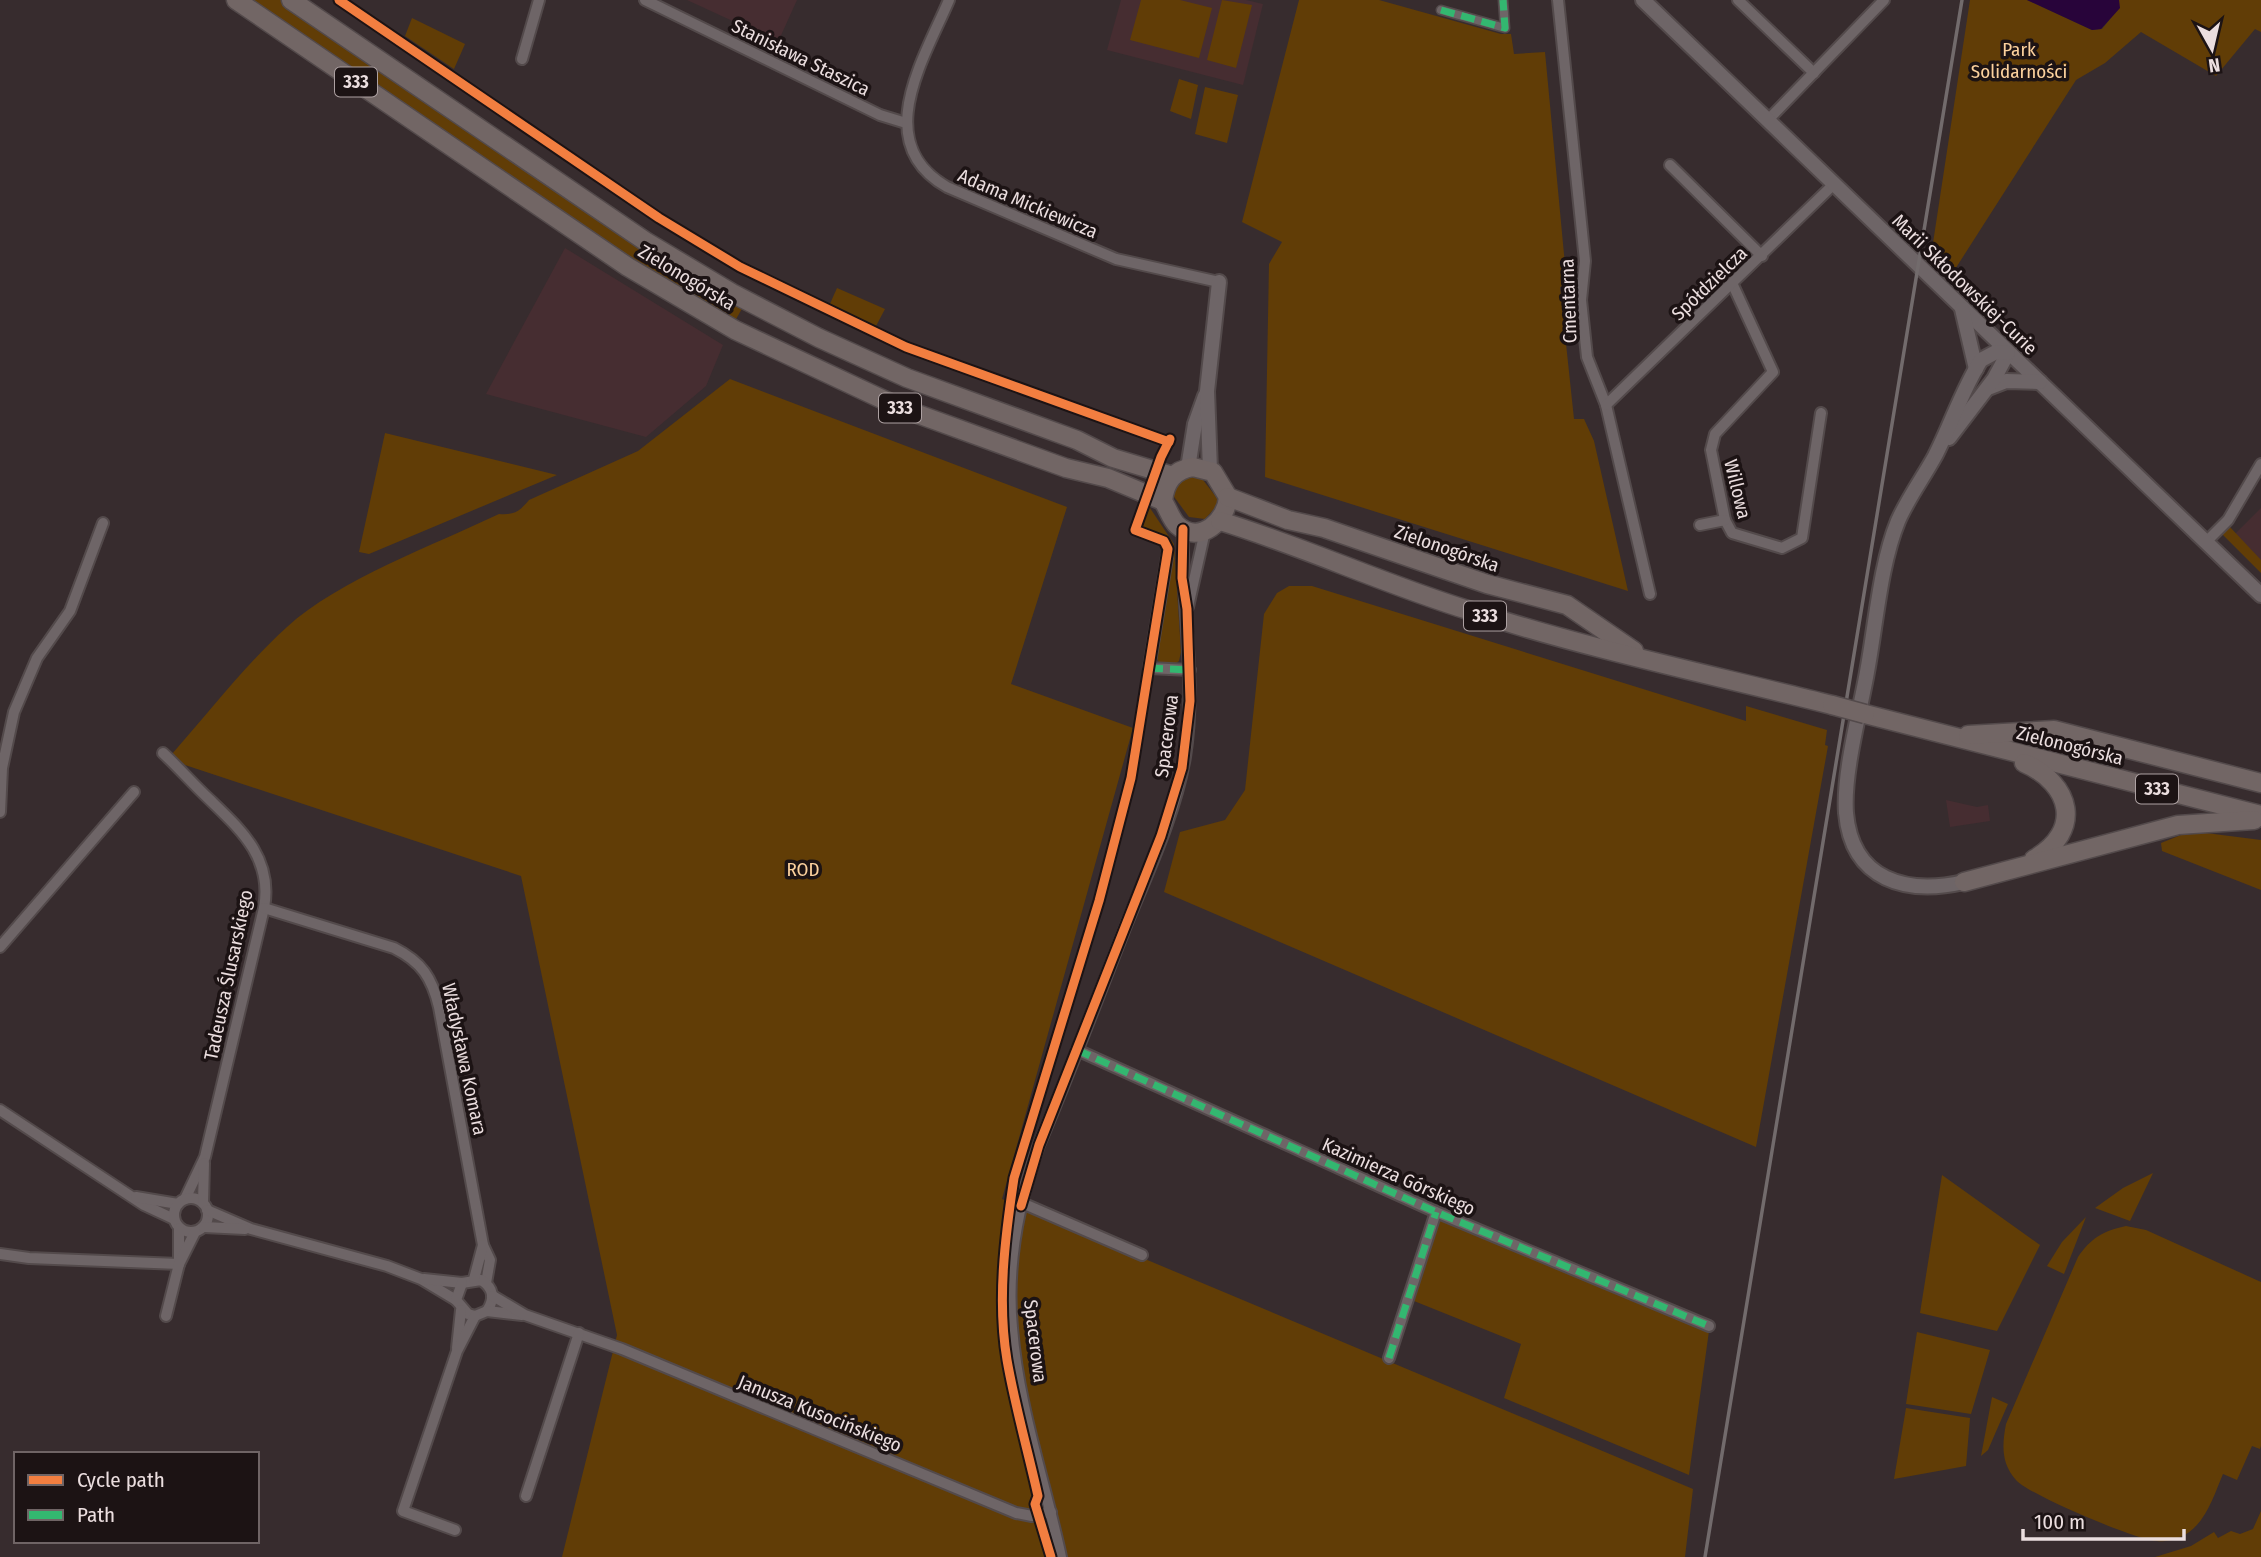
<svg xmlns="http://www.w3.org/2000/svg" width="2261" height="1557" font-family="'Fira Sans Condensed',sans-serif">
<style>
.built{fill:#462d31}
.green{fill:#613d06}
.water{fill:#28043a}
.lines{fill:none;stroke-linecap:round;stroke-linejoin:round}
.pedestrian-casing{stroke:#534a4b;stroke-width:11}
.minor-casing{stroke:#534a4b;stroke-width:14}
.tertiary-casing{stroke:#534a4b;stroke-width:18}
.primary-casing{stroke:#534a4b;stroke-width:21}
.pedestrian{stroke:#6e6567;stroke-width:8}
.minor{stroke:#6e6567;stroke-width:10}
.tertiary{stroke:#6e6567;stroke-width:14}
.primary{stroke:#726665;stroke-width:18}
.rail{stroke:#726b6c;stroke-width:3.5}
.primary-bridge-casing{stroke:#534a4b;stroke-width:21;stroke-linecap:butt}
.primary-bridge{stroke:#726665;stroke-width:18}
.quiet{stroke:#33b770;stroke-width:7;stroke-dasharray:14 7;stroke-linecap:butt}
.cycleway-casing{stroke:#1c1314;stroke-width:13}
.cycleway{stroke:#f27e40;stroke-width:9}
.labels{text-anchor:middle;stroke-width:7;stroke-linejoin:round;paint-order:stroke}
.shield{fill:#1c1314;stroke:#ada1a2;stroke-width:2}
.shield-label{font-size:18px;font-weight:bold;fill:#ebdedf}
.park-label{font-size:19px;fill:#fcd19d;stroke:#1c1314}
.street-label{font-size:19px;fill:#ebdedf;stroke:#1c1314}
</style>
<rect width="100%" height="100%" fill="#372c2e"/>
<g class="built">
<polygon points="687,0 797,0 778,42"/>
<polygon points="1121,0 1246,0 1263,4 1243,85 1107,50"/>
<polygon points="565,248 723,345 706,386 646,437 486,394"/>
<polygon points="2261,508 2261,569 2230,539"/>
<polygon points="1946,800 1977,807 1988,805 1990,821 1950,827"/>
</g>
<g class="green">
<polygon points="249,0 287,0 744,305 735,321 612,246"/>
<polygon points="1141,0 1180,0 1212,8 1199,58 1130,40"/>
<polygon points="1222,0 1252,5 1236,68 1207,60"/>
<polygon points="1299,0 1379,0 1501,34 1511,34 1514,54 1545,52 1567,286 1560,287 1574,419 1584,419 1594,441 1628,591 1265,477 1269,264 1282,242 1242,222"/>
<polygon points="1970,0 2027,0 2092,30 2102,29 2119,8 2119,0 2261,0 2261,32 2255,29 2216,76 2141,32 2105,63 2076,80 1952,274 1931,256"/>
<polygon points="412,18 465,44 454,69 405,36"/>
<polygon points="1179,79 1198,85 1191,119 1170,111"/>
<polygon points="1205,87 1238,95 1227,143 1195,134"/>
<polygon points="837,288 885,309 875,328 829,306"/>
<path d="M 730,379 L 1067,507 L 1011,684 L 1133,728 L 1002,1199 L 1693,1489 L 1685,1557 L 562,1557 L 617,1335 L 521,876 L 185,765 L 172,754 C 209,712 245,665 287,627 C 338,580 434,545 499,514 C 514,515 519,512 529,500 L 638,451 Z"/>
<polygon points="385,433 557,475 369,554 359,552"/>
<path d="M 1194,477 L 1203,480 L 1220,502 L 1205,519 L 1189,517 L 1172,494 C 1175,483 1182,477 1194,477 Z"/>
<path d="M 1148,505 L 1174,544 L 1181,652 L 1179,661 L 1172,666 L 1160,664 L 1156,657 L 1173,559 L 1170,558 C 1171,536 1158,536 1141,528 Z"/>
<polygon points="2229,526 2261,560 2261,573 2221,533"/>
<polygon points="1289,586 1312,586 1746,721 1746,706 1827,730 1825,745 1828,746 1756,1147 1164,892 1180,832 1225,820 1245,790 1264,614 1277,593"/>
<polygon points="2206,833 2261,840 2261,890 2162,851 2161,843 2181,835"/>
<polygon points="2153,1173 2130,1221 2095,1208 2123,1188"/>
<polygon points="1942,1175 2040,1245 1997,1331 1920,1313"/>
<polygon points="2086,1217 2064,1274 2047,1266 2062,1242"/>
<polygon points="1440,1219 1709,1331 1689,1475 1504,1398 1521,1344 1414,1301"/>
<path d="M 2126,1226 L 2146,1230 L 2261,1282 L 2261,1446 L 2260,1449 L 2252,1446 L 2237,1480 L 2223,1474 C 2213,1497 2205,1528 2178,1538 C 2173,1540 2163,1542 2157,1541 C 2136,1540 2029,1495 2016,1480 C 2001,1463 2002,1445 2006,1424 L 2078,1257 C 2091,1238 2103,1231 2126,1226 Z"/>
<polygon points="1917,1332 1990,1350 1971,1414 1906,1404"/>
<polygon points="1992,1397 2008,1404 1988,1450 1981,1456"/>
<polygon points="1906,1408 1970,1418 1966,1466 1894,1479"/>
<polygon points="2261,1511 2261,1557 2155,1557 2191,1546 2214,1532 2218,1538 2231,1531 2240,1534 2253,1529"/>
</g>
<polygon class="water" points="2027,0 2119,0 2120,8 2101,29 2092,30"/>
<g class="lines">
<g class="pedestrian-casing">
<polyline id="pedestrian" points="1441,10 1505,28 1503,0"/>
</g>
<g class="minor-casing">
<g id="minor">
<polyline points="645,0 880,115 906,123"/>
<path d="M 949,0 C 924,59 870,143 947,187 L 1116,259 L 1219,282"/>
<polyline points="1558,0 1585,261 1581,300 1587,357 1606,405 1650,594"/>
<polyline points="1738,0 1814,73"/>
<polyline points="522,59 539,0"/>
<polyline points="1768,120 1884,0"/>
<polyline points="1670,165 1762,256"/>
<polyline points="1733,285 1773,372 1715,434 1711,450 1725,520 1732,533 1782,548 1802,538 1821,413"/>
<polyline points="1606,405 1834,184"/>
<polyline points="1700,525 1725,520"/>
<polyline points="2206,542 2228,520 2261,464"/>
<polyline points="1167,557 1149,668 1190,670"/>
<polyline points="1188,607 1205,531"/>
<path d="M 163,753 C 179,768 193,784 209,799 C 241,830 273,858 264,908 L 205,1157 L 185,1199"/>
<polyline points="0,812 2,768 14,712 37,658 70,611 103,523"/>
<path d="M 264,908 L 394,948 C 422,962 432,978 439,1007 L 483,1245 L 490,1260 L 486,1283"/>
<polyline points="0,947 134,792"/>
<polyline points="1077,1050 1436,1212 1709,1326"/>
<polyline points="0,1110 144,1205 174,1219"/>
<polyline points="136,1197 178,1204"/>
<circle cx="191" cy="1215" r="17"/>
<polyline points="203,1203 204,1163"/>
<polyline points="1022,1203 1142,1255"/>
<polyline points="207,1210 251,1229 387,1266 421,1279 456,1300"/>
<polyline points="204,1227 245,1229"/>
<polyline points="0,1254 29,1258 179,1264"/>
<polyline points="179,1264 179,1228"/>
<path d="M 424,1279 L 462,1283 L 481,1280 C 494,1288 495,1299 487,1311"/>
<polyline points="474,1279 483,1245"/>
<polyline points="462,1283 456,1300 468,1314 475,1316 487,1311 522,1315"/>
<polyline points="493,1296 525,1315 622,1349 1016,1513 1032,1516 1051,1512"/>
<polyline points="166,1316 179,1264 195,1232"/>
<polyline points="457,1348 461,1310"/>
<polyline points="1389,1358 1436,1212"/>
<polyline points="526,1496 579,1333"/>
<polyline points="455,1530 403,1511 457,1351 475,1316"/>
<path d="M 1061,1557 C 1045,1482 1018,1405 1012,1328 C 1006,1265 1018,1204 1039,1145 C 1070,1072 1098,997 1127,923 C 1149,869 1175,815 1185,757 C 1197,681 1181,605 1183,529"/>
</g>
</g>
<g class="tertiary-casing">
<g id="tertiary">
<polyline points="1643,0 2261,595"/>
<polyline points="1962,309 1976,369"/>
<polyline points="1988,388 2006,381 2040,382"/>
<polyline points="1949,438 1994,379 2008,353"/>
<polyline points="1188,468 1195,424 1205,396"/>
<polyline points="1210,470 1207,391 1219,282"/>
<path d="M 1964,882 C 1907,895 1852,881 1846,813 C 1843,773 1860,712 1867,672 C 1876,624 1880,565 1898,521 C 1908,498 1923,478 1935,456 C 1951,425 1962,390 1981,360 L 1996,352 L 2008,353"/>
</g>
</g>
<g class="primary-casing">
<g id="primary">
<polyline points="236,0 628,267 735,330 901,408 1066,468 1108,478 1163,501"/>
<polyline points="291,0 645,241 732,293 819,338 907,378 1077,440 1113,458 1173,476"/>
<path d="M 1193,467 L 1213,472 L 1228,497 C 1227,520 1200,546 1177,525 C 1171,519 1168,509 1163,501 C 1165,482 1174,470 1193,467 Z"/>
<polyline points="1228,497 1288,520 1324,528 1487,584 1567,605 1634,651"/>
<path d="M 1220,521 C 1305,547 1386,585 1471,611 C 1589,649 1712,675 1832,705"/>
<polyline points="1865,714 2261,815"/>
<polyline points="1968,735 2054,730 2261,783"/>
<path d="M 2024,763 C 2072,784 2083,831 2034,859"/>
<polyline points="1964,882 2178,825 2254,820"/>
</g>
</g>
<use href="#pedestrian" class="pedestrian"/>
<use href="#minor" class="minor"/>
<use href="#tertiary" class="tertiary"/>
<use href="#primary" class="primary"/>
<polyline class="rail" points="1705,1557 1962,0"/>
<g class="primary-bridge-casing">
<polyline id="primary-bridge" points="1832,705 1865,714"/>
</g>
<use href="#primary-bridge" class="primary-bridge"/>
<g class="quiet">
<polyline points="1441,10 1505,28 1503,0"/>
<polyline points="1149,668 1190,670"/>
<polyline points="1077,1050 1436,1212 1709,1326"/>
<polyline points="1389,1358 1436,1212"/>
</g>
<g class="cycleway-casing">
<g id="cycleway">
<polyline points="339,0 659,218 740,267 906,347 1169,442"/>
<polyline points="1021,1206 1039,1145 1161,836 1182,768 1190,701 1187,609 1182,578 1183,529"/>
<path d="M 1051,1557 L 1035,1504 L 1038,1496 C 1028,1451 1015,1406 1007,1360 C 997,1301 1005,1237 1014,1178 L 1099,901 L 1131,778 L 1168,549 L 1164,541 L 1135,530 L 1161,457 L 1170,439"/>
</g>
</g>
<use href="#cycleway" class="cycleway"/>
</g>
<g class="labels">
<g class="shield">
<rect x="335" y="67.5" width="42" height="29" rx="5"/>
<rect x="879" y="393.5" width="42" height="29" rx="5"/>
<rect x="1464" y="601.5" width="42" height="29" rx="5"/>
<rect x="2136" y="774.5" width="42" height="29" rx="5"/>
</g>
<g class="shield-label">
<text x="356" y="88">333</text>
<text x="900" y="414">333</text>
<text x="1485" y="622">333</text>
<text x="2157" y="795">333</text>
</g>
<g class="park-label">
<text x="2019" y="56">Park<tspan x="2019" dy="22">Solidarności</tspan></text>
<text x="803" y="876">ROD</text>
</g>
<g class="street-label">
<text transform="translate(801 57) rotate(26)" y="7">Stanisława Staszica</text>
<text transform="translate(1028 203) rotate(23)" y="7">Adama Mickiewicza</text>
<text transform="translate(687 277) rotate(31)" y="7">Zielonogórska</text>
<text transform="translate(1709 283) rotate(-44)" y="7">Spółdzielcza</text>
<text transform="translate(1965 284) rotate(44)" y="7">Marii Skłodowskiej-Curie</text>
<text transform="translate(1568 301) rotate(-92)" y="7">Cmentarna</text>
<text transform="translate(1738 489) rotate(76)" y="7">Willowa</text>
<text transform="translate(1447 548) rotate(19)" y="7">Zielonogórska</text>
<text transform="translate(1166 736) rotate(-83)" y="7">Spacerowa</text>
<text transform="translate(2070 745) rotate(14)" y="7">Zielonogórska</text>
<text transform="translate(228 975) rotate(-78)" y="7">Tadeusza Ślusarskiego</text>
<text transform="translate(465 1059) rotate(78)" y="7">Władysława Komara</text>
<text transform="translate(1399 1176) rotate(24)" y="7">Kazimierza Górskiego</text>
<text transform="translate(1036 1341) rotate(83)" y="7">Spacerowa</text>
<text transform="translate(820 1413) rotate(22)" y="7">Janusza Kusocińskiego</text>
</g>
</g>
<rect x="14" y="1452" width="245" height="91" fill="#1c1314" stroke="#6f6465" stroke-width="2"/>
<rect x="28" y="1475" width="35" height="10" fill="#f27e40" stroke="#6f6465" stroke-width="2"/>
<text x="77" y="1487" font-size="21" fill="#ebdedf">Cycle path</text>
<rect x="28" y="1510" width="35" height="10" fill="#33b770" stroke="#6f6465" stroke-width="2"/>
<text x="77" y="1522" font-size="21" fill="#ebdedf">Path</text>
<g transform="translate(2212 49) rotate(172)" stroke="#1c1314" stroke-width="5" paint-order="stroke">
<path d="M0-5L12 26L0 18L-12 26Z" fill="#ebdedf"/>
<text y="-10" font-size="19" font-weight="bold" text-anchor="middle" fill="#ebdedf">N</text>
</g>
<path d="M2023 1529v10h161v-10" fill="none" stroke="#ebdedf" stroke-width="3.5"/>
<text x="2034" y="1529" font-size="21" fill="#ebdedf" stroke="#1c1314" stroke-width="5" paint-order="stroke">100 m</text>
</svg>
